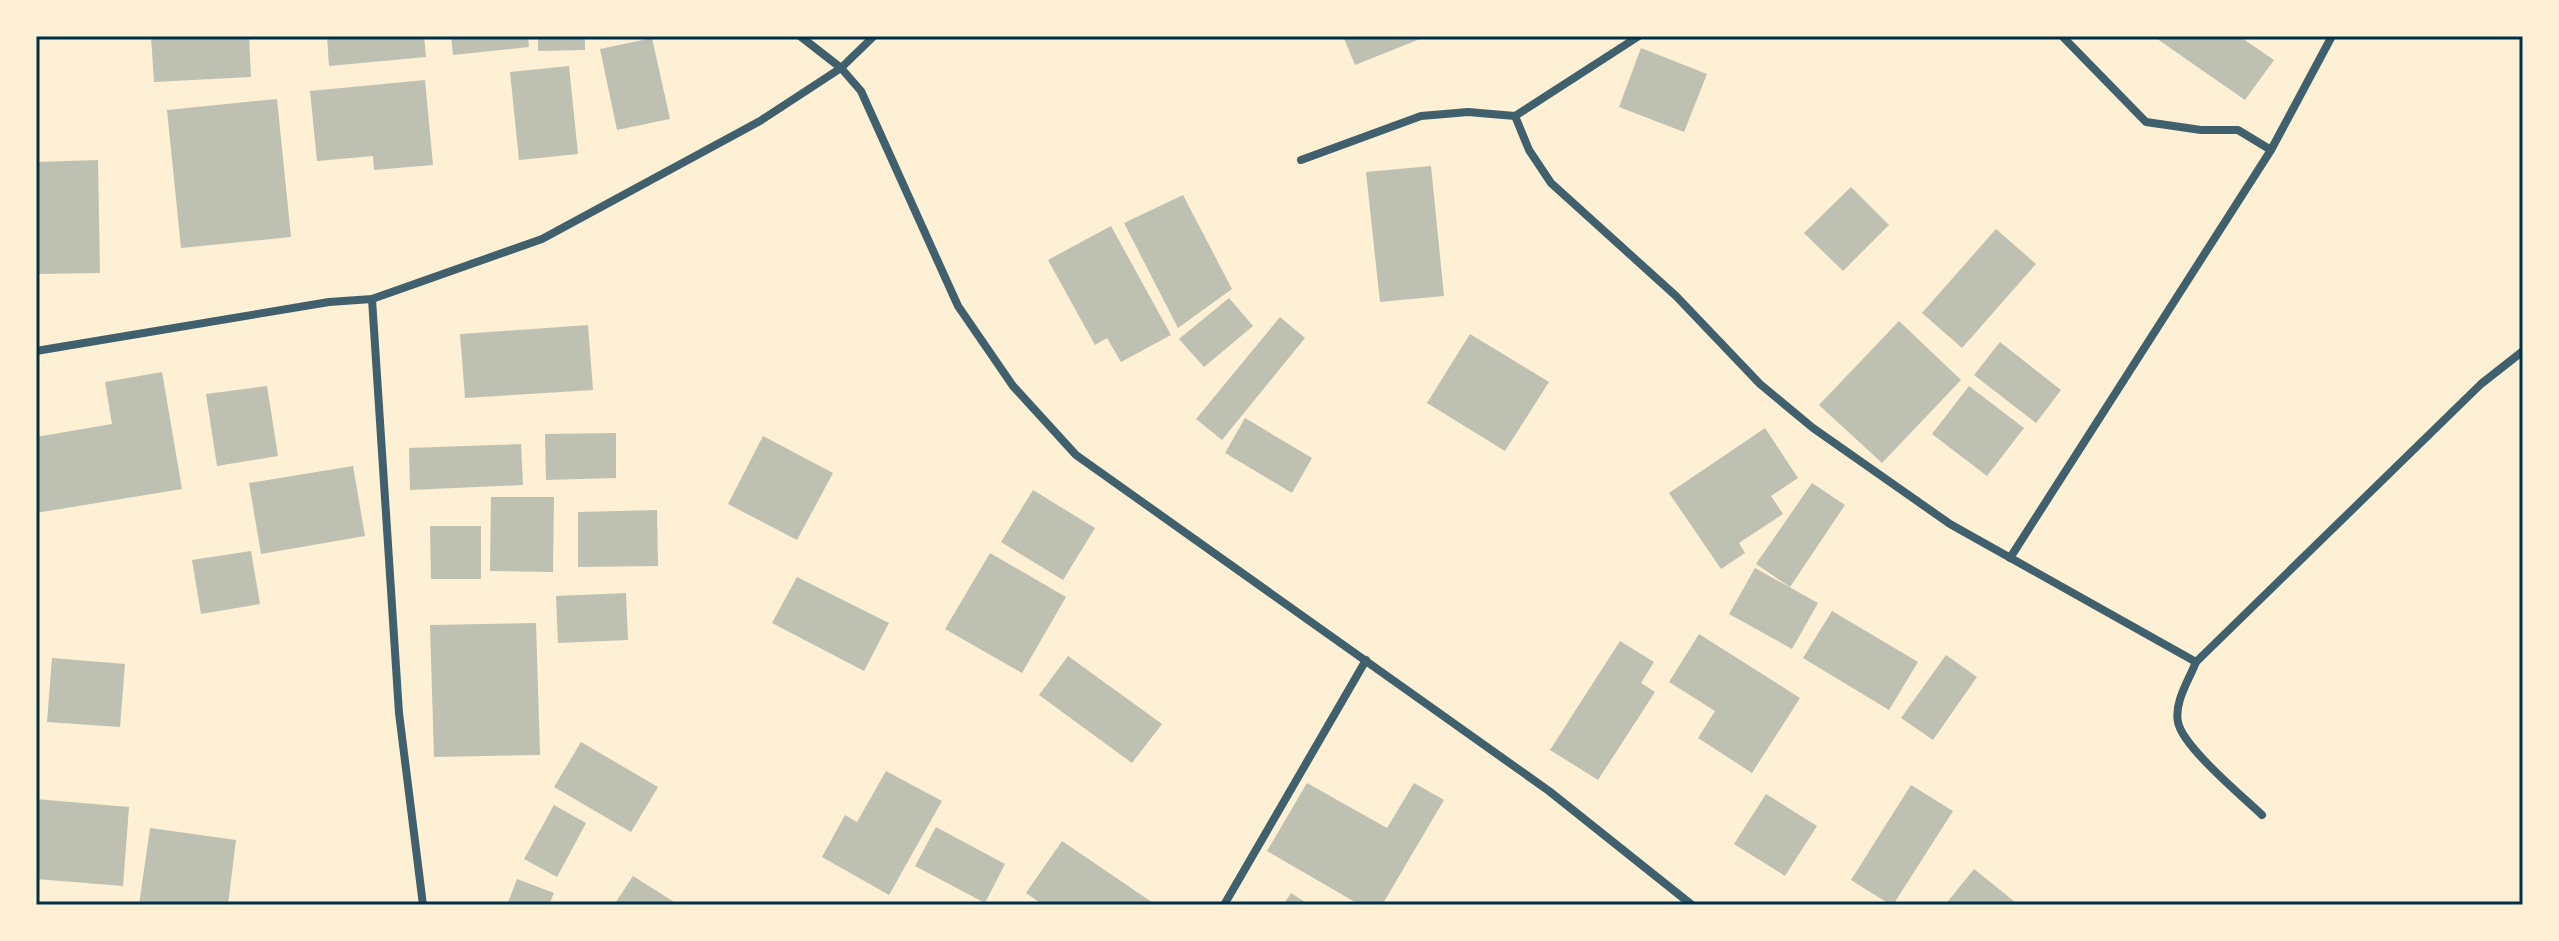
<svg xmlns="http://www.w3.org/2000/svg" width="2559" height="941" font-family="Roboto,sans-serif">
<style>
.building{fill:#bec0b2}
.lines{fill:none;stroke-linecap:round;stroke-linejoin:round}
.minor{stroke:#3f606c;stroke-width:8}
.neatline{fill:none;stroke:#003049;stroke-width:3}
</style>
<rect width="100%" height="100%" fill="#fdf0d5"/>
<g class="building">
<polygon points="151,36 249,36 251,77 154,82"/>
<polygon points="327,36 424,36 426,57 329,66"/>
<polygon points="451,36 528,36 529,47 453,55"/>
<polygon points="538,36 585,36 585,50 538,51"/>
<polygon points="1343,36 1419,36 1420,39 1355,65"/>
<polygon points="2153,36 2239,36 2274,60 2245,100"/>
<polygon points="652,38 670,119 617,130 600,49"/>
<polygon points="1641,48 1707,74 1684,132 1619,107"/>
<polygon points="569,66 578,154 519,160 510,72"/>
<polygon points="425,80 433,165 374,170 373,156 317,161 310,91"/>
<polygon points="277,99 291,237 181,248 167,110"/>
<polygon points="98,160 100,273 36,274 36,162"/>
<polygon points="1431,166 1444,296 1380,302 1366,172"/>
<polygon points="1851,187 1889,225 1843,271 1804,233"/>
<polygon points="1183,195 1232,289 1178,328 1124,223"/>
<polygon points="1111,226 1171,335 1121,362 1107,338 1095,345 1048,260"/>
<polygon points="1996,229 2036,264 1962,348 1922,313"/>
<polygon points="1229,298 1253,326 1204,367 1179,339"/>
<polygon points="1280,317 1305,338 1222,440 1196,419"/>
<polygon points="1899,321 1961,380 1882,463 1819,405"/>
<polygon points="588,325 593,390 465,398 460,334"/>
<polygon points="1470,334 1549,382 1505,451 1427,403"/>
<polygon points="2000,342 2061,390 2036,423 1974,375"/>
<polygon points="162,372 182,489 36,513 36,437 112,424 105,382"/>
<polygon points="267,386 278,456 217,466 206,394"/>
<polygon points="1969,386 2024,428 1987,476 1932,434"/>
<polygon points="1245,418 1312,458 1292,493 1225,453"/>
<polygon points="1765,428 1798,478 1771,496 1783,514 1739,543 1745,553 1721,569 1669,493"/>
<polygon points="616,433 616,478 546,480 545,434"/>
<polygon points="763,436 833,473 797,540 728,504"/>
<polygon points="521,444 523,485 410,490 409,448"/>
<polygon points="353,466 365,536 261,554 249,483"/>
<polygon points="1812,483 1845,505 1790,587 1756,564"/>
<polygon points="1033,490 1095,528 1063,580 1001,542"/>
<polygon points="491,497 554,497 553,572 490,571"/>
<polygon points="657,510 658,566 578,567 578,512"/>
<polygon points="430,526 481,526 481,579 431,579"/>
<polygon points="251,551 260,604 201,614 192,560"/>
<polygon points="990,553 1066,597 1022,673 945,629"/>
<polygon points="1755,568 1818,603 1792,649 1729,614"/>
<polygon points="797,577 889,623 864,671 772,623"/>
<polygon points="626,593 628,640 558,643 556,596"/>
<polygon points="1832,611 1918,662 1889,710 1803,658"/>
<polygon points="536,623 540,755 434,757 430,625"/>
<polygon points="1699,634 1800,698 1752,773 1698,738 1715,711 1669,682"/>
<polygon points="1620,641 1654,662 1641,683 1655,692 1598,780 1550,750"/>
<polygon points="1946,655 1977,677 1933,740 1901,718"/>
<polygon points="1068,656 1162,724 1132,763 1039,695"/>
<polygon points="52,658 125,664 120,727 47,722"/>
<polygon points="581,742 658,787 631,832 554,787"/>
<polygon points="886,771 942,801 889,895 822,857 845,815 857,822"/>
<polygon points="1307,783 1387,828 1414,783 1444,800 1382,905 1360,905 1267,851"/>
<polygon points="1911,785 1953,811 1893,905 1891,905 1851,880"/>
<polygon points="1766,794 1817,826 1785,876 1734,844"/>
<polygon points="36,799 129,807 123,886 36,879"/>
<polygon points="554,805 586,823 557,877 524,859"/>
<polygon points="936,827 1005,864 985,903 915,866"/>
<polygon points="150,828 236,840 228,905 139,905"/>
<polygon points="1062,841 1156,905 1043,905 1026,893"/>
<polygon points="1974,869 2015,902 2013,905 1945,905"/>
<polygon points="633,876 679,905 614,905"/>
<polygon points="517,879 554,893 549,905 507,905"/>
<polygon points="1291,893 1310,905 1283,905"/>
</g>
<g class="lines">
<g class="minor">
<polyline points="800,36 841,68 861,91 958,306 1013,386 1076,455 1549,791 1692,905"/>
<polyline points="2062,36 2146,122 2201,130 2238,130 2271,150"/>
<polyline points="1515,116 1529,150 1551,183 1676,296 1760,384 1813,428 1950,524 2196,662 2481,384 2523,351"/>
<polyline points="1301,160 1421,116 1468,112 1515,116 1639,36"/>
<polyline points="372,299 399,713 423,905"/>
<polyline points="36,351 329,302 372,299 542,239 760,121 841,68 874,36"/>
<polyline points="2010,558 2271,150 2332,36"/>
<path d="M 2196,662 C 2189,680 2174,702 2178,722 C 2182,746 2242,796 2262,815"/>
<polyline points="1224,905 1366,660"/>
</g>
</g>
<rect width="2559" height="941" fill="none" stroke="#fdf0d5" stroke-width="76"/>
<rect x="38" y="38" width="2483" height="865" class="neatline"/>
</svg>
